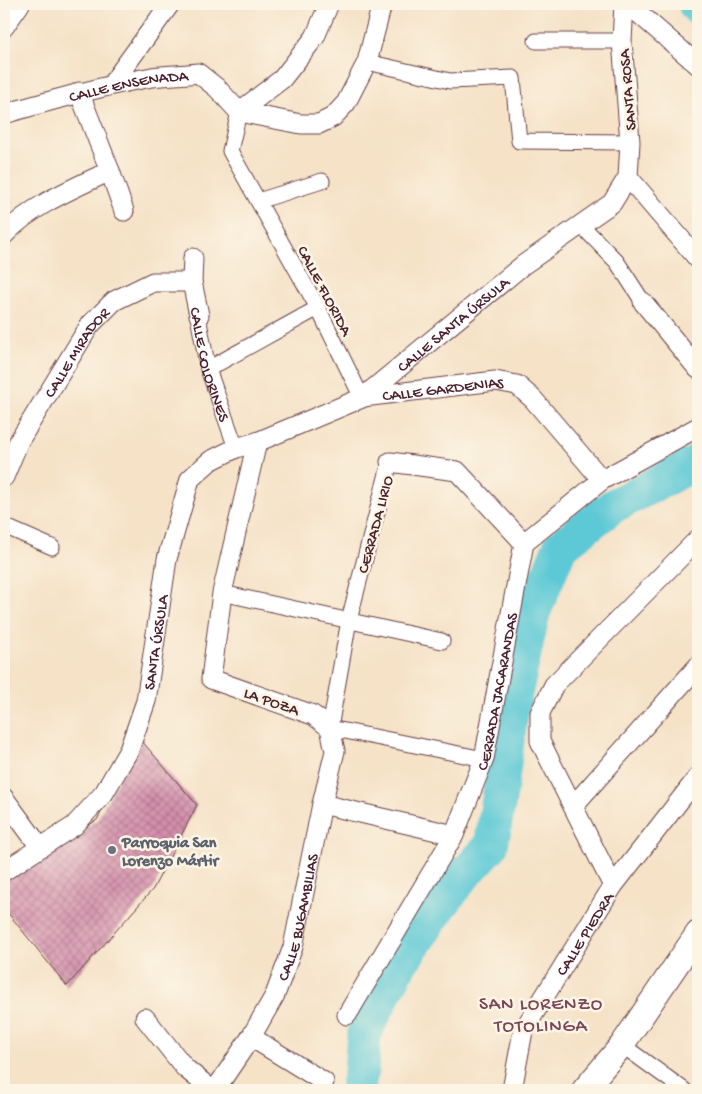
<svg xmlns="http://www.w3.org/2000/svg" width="702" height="1094" font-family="'Gochi Hand',sans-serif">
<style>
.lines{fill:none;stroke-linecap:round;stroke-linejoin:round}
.river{stroke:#5dc9d6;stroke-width:35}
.building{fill:url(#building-cross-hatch)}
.pedestrian-casing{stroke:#643c42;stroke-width:17}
.minor-casing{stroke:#643c42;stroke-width:21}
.tertiary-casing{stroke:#643c42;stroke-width:26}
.pedestrian{stroke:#fff;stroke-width:15}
.minor{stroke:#fff;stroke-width:19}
.tertiary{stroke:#fff;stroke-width:24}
.worship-dot{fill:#6b7280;stroke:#fcf5e5;stroke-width:2}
.labels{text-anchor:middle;stroke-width:5;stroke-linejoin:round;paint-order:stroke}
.street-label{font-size:16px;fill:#4a1f2b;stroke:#fcf5e5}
.worship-label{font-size:16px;font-weight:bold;fill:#5b616d;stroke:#fcf5e5;text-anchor:start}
.quarter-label{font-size:19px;letter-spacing:1px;fill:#7a4658;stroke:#fcf5e5}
</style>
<defs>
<pattern id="building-cross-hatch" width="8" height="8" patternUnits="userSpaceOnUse" patternTransform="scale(1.25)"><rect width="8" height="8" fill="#d48fac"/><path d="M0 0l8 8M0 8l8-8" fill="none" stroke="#ae748c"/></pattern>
</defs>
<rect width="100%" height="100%" fill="#fcf5e5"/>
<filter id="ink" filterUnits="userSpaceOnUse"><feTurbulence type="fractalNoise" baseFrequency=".02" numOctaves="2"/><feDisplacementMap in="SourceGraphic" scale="10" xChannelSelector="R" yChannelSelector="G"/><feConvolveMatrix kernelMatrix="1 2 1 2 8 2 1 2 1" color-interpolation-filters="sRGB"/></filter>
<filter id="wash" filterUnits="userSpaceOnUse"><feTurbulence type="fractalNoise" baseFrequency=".0096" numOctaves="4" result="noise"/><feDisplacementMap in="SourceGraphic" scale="20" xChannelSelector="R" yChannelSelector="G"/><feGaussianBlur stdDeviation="1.12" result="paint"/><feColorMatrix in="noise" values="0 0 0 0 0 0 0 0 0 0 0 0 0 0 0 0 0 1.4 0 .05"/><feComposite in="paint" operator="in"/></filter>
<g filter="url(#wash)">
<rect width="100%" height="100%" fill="#f5e2c7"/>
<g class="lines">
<g class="river">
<polyline points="695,4 698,8"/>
<polyline points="357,1090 361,1072 364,1033 400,964 439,908 464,875 491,846 500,793 511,712 533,613 560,547 613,506 698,462"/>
</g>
</g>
<g id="blocks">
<polygon class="building" points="140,739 197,805 153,889 67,986 4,908 4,879 97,820"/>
</g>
</g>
<g filter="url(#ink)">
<use href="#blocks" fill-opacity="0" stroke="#643c42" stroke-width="1"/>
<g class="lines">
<g class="pedestrian-casing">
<g id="pedestrian">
<polyline points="536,41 622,41"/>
<polyline points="367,62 450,81 513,78 519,141 630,142"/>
<polyline points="239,112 230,151 318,308 362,398"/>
<polyline points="258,201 322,181"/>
<polyline points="581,225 617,262 643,302"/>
<path id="s1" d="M 196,306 L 208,369 L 236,448"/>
<polyline points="208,369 318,308"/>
<polyline points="390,462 349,620 330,728 484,759"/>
<polyline points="4,526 52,547"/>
<polyline points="222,593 442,641"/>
<polyline points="622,1045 684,1090"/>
</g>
</g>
<g class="minor-casing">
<g id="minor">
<polyline points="628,4 698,65"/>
<polyline points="4,27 20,4"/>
<polyline points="111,85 170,4"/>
<polyline points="79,92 110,171 124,211"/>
<polyline points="239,112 282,79 315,37 329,4"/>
<path id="s2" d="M 4,114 C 53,100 102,86 152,77 C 167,75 183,75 198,73 L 217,88 L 239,112 L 301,124 L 319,124 L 333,117 L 346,103 L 367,62 L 382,4"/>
<polyline points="628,177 698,259"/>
<path d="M 4,235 C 32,205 74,188 110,171"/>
<polyline points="193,258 192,282 199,315"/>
<polyline points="643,302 698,369"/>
<path id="s3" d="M 363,397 L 495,381 L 517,385 L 533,399 L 602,480"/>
<polyline points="390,462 457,471 524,543"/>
<path id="s4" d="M 4,477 L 19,441 L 90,325 L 114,301 L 153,282 L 192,282"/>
<polyline points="4,798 40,847"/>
<polyline points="322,804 454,835"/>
<polyline points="573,806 698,666"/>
<path id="s5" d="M 4,871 L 74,826 L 104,793 L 129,750 L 146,701 L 167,559 L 190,479 L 210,461 L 236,448 L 257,442 L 362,398 L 523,265 L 612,203 L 628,177 L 630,142 L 622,41 L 624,4"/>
<polyline points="613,886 540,741 540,713 554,685 698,539"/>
<path id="s6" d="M 347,1015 L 454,835 L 484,759 L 524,543 L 602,480 L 698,427"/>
<polyline points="145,1018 185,1068 212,1090"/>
<polyline points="251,1037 324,1082"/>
<path id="s7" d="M 215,1090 L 251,1037 L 275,995 L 293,947 L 322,804 L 335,751 L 330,728 L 313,715 L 211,679 L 222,593 L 257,442"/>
<path id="s8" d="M 512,1090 L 523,1031 L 613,886 L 698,777"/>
</g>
</g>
<g class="tertiary-casing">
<polyline id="tertiary" points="584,1090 622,1045 698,933"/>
</g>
<use href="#pedestrian" class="pedestrian"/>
<use href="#minor" class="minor"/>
<use href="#tertiary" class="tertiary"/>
</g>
</g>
<circle class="worship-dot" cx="112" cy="850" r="5"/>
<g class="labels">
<g class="street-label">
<text dy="6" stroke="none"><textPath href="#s2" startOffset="128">CALLE ENSENADA</textPath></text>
<text transform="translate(626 90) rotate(-95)" y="6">SANTA ROSA</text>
<text transform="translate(326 290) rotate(62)" y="6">CALLE FLORIDA</text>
<text dy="6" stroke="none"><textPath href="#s5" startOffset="765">CALLE SANTA ÚRSULA</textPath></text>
<text dy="6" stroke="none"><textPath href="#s4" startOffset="145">CALLE MIRADOR</textPath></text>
<text dy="6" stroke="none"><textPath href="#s1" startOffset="60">CALLE COLORINES</textPath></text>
<text dy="6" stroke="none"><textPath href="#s3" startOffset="81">CALLE GARDENIAS</textPath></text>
<text transform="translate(374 524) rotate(-75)" y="6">CERRADA LIRIO</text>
<text dy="6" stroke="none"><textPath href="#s5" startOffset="289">SANTA ÚRSULA</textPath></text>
<text dy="6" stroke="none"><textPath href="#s6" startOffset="360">CERRADA JACARANDAS</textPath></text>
<text transform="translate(272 700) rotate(19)" y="6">LA POZA</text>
<text dy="6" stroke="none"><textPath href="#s7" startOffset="194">CALLE BUGAMBILIAS</textPath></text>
<text dy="6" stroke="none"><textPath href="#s8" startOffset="175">CALLE PIEDRA</textPath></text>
</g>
<g class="worship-label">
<text x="122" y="847">Parroquia San<tspan x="122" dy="18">Lorenzo Mártir</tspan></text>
</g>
<g class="quarter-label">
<text x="541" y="1009">SAN LORENZO<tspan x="541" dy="22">TOTOLINGA</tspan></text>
</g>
</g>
<rect width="702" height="1094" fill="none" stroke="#fcf5e5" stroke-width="20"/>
</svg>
